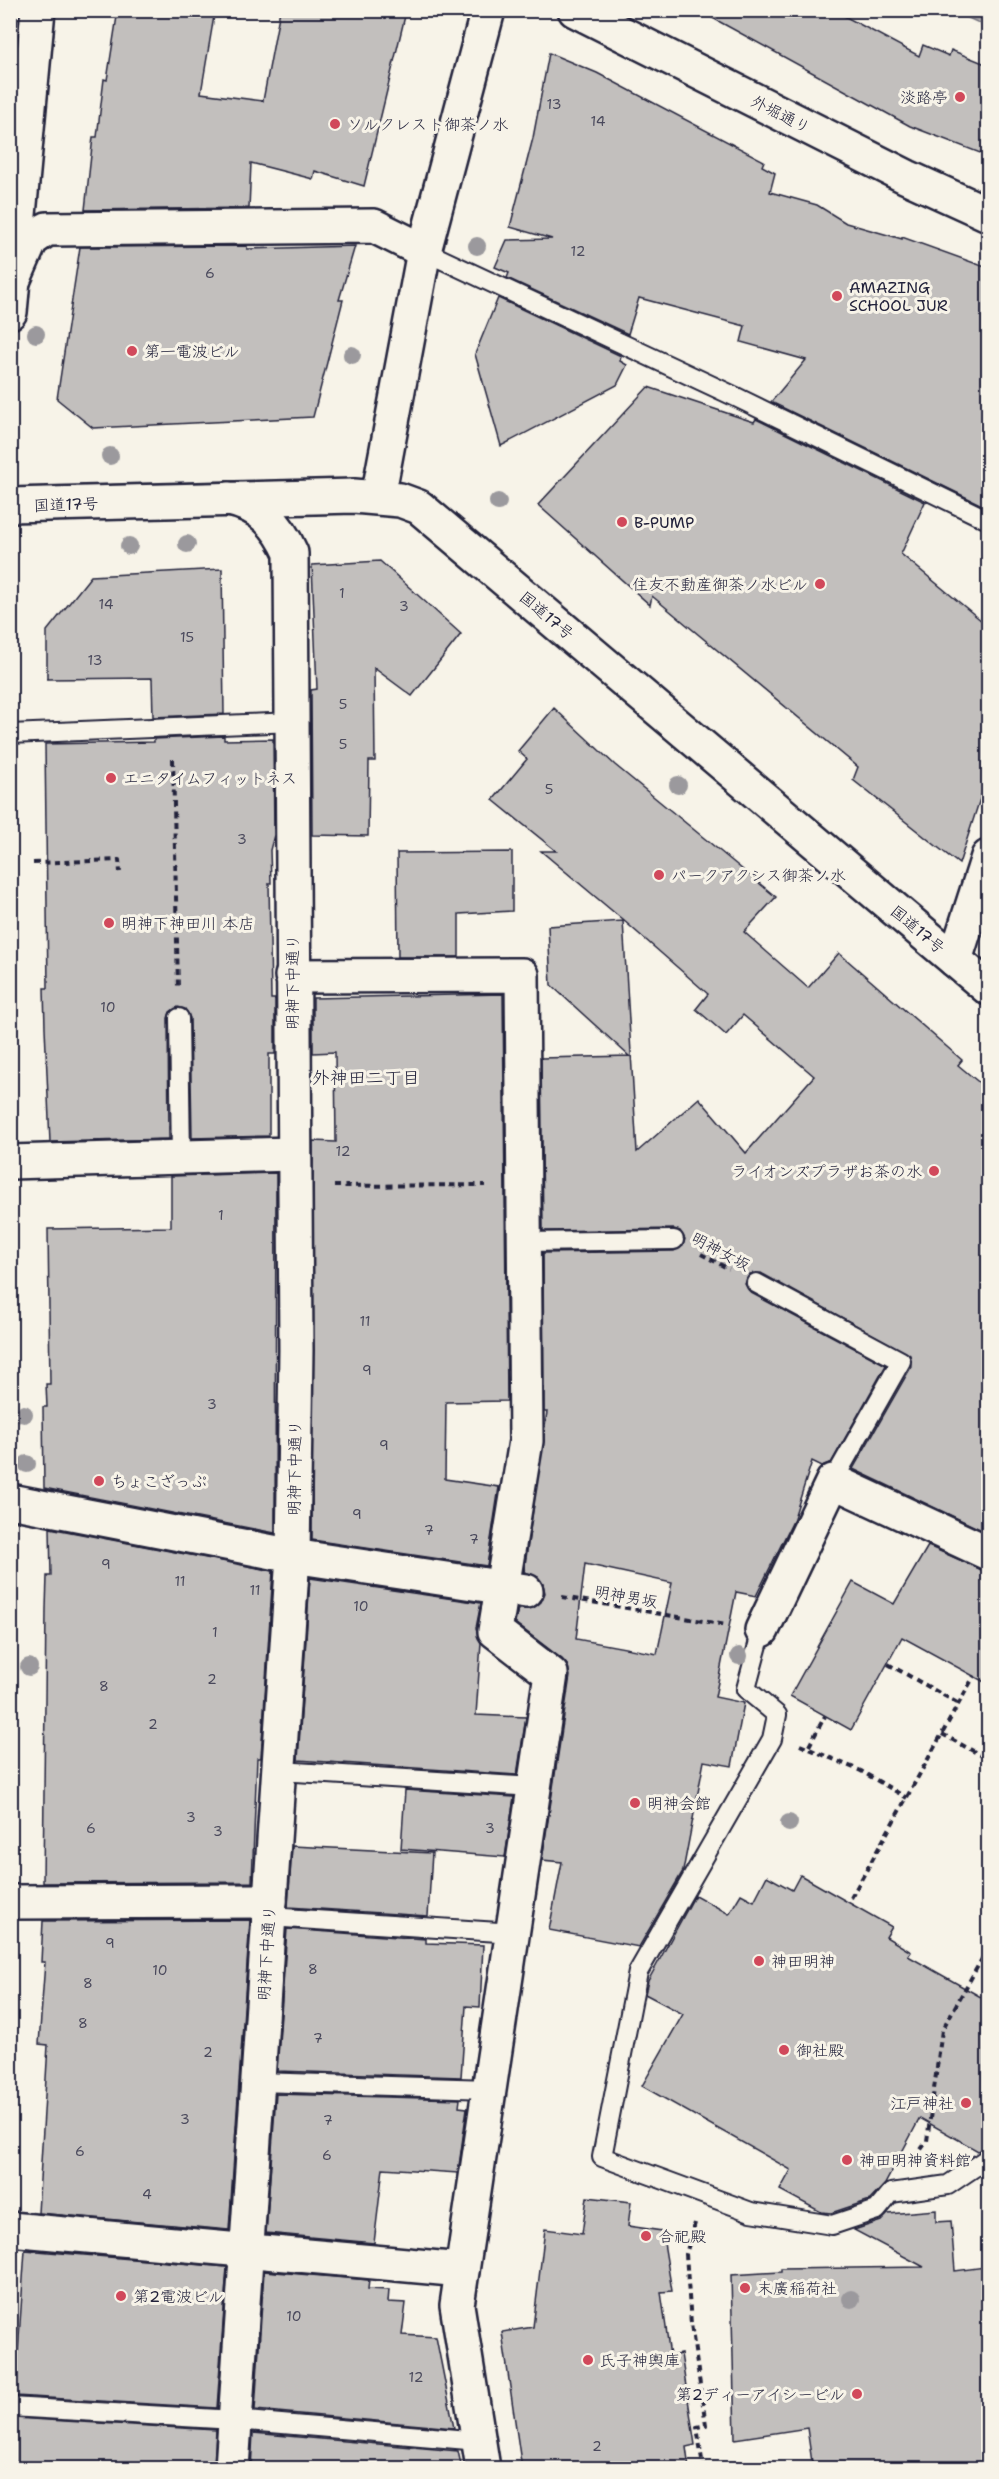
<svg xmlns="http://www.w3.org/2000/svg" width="999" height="2479" font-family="'Shantell Sans','Klee One',sans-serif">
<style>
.water{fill:#aeabad;stroke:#76747f;stroke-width:1.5}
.building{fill:#c2bfbd;stroke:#22223b;stroke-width:1.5;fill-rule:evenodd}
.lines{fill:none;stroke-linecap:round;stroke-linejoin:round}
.service-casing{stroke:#22223b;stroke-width:22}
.minor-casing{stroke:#22223b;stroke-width:38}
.tertiary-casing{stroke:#22223b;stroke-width:38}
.secondary-casing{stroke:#22223b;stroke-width:38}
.trunk-casing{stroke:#22223b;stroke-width:38}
.path{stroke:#22223b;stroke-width:4;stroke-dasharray:6 4.5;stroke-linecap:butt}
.service{stroke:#f7f3e8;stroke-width:18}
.minor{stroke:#f7f3e8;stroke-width:33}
.tertiary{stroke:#f7f3e8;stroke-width:33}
.secondary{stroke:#f7f3e8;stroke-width:33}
.trunk{stroke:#f7f3e8;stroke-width:33}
.tree{fill:#9b999d}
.poi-dot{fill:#d1495b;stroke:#f7f3e8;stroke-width:2}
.labels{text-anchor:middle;stroke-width:6;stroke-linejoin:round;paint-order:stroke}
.number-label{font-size:14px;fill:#4a495c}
.poi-label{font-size:16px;fill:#22223b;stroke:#f7f3e8;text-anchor:start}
.street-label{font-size:16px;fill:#22223b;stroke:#f7f3e8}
.neighbourhood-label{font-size:18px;fill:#22223b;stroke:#f7f3e8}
</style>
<rect width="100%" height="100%" fill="#f7f3e8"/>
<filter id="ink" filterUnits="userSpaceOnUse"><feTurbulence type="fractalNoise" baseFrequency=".0167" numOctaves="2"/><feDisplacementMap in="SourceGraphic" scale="12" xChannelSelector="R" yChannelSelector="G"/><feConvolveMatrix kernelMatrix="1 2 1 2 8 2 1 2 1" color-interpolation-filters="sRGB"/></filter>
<g filter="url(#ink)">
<polygon class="water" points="953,11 988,11 988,27"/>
<g class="building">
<polygon points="118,10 215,10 201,93 263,101 280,10 389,10 405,16 364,186 315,171 313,179 251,163 249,208 85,210 93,137 97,137 104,79 107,80"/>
<polygon points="698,10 833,10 919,56 923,45 949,56 951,50 988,65 988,156 910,126"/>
<polygon points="549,53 597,73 764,161 762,166 775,173 770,192 817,205 846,223 902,239 902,237 988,268 988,508 771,402 806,360 741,342 745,326 639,298 628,334 507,278 509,273 495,267 507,240 552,239 510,227 533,138"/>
<polygon points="247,246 247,249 355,246 339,300 343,300 313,417 93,428 57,399 80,247"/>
<polygon points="498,298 621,356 620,361 627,365 617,385 501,446 475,354"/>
<polygon points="648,387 754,422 756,419 925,502 901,554 988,626 988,774 959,864 853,780 858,767 652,596 650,605 538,505"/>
<polygon points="380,561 461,634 412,696 374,668 375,761 369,761 368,836 312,835 311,690 317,689 312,565"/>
<polygon points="222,569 224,714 153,717 152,678 47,679 47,631 91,576"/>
<path d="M 554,708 L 615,765 L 776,897 L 744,932 L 808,988 L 839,953 L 962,1060 L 958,1065 L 988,1090 L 988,1533 L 853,1469 L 911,1367 L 910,1355 L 761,1273 L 750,1274 L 745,1284 L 751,1293 L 886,1365 L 831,1463 L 822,1466 L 812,1461 L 793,1521 L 756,1596 L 736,1592 L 715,1697 L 744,1703 L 732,1766 L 704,1761 L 683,1871 L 639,1947 L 549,1930 L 562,1862 L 542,1860 L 570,1676 L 568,1666 L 562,1659 L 515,1623 L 518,1609 L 533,1608 L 541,1602 L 545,1593 L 543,1584 L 538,1577 L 524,1572 L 547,1412 L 544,1412 L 543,1253 L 674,1251 L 683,1246 L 685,1239 L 680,1231 L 674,1229 L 543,1231 L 541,1058 L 629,1056 L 551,985 L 548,926 L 623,921 L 637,1152 L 699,1098 L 746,1153 L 814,1076 L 743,1015 L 726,1035 L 696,1009 L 708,994 L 623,920 L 541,851 L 556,851 L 493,800 L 527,759 L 518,751 ZM 585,1564 L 672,1583 L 657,1654 L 576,1639 Z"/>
<polygon points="224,736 224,740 273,739 274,835 270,850 271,883 269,883 271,999 275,999 275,1054 269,1054 269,1136 192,1138 190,1018 185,1009 178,1007 170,1012 168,1018 169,1139 50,1142 45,1028 44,988 48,988 45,744 154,742 154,739"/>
<polygon points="512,852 512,911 459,914 459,957 398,957 397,853"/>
<polygon points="503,994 507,1401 446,1402 445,1479 499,1487 487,1566 312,1540 313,1141 336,1142 335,1052 313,1053 313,998"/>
<polygon points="276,1173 275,1533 44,1488 43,1407 47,1407 46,1384 50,1384 48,1229 171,1227 171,1176"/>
<polygon points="50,1528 273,1571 261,1758 257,1758 252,1882 43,1883 46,1609 47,1576 51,1576"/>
<polygon points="928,1546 988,1572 988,1684 902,1637 851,1730 790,1696 853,1582 894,1604"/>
<polygon points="310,1578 481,1603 476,1628 481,1643 476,1715 526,1717 517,1775 298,1760"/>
<polygon points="405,1790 514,1797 505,1857 401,1849"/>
<polygon points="292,1846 432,1853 428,1916 288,1907"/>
<polygon points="800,1875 892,1927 886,1937 911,1952 908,1956 988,2001 988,2147 978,2151 920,2118 885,2184 870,2200 831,2213 821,2212 780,2190 791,2170 642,2086 683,2014 645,1994 648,1981 695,1895 729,1914 741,1894 754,1901 767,1876 792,1890"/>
<polygon points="250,1920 229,2230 38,2213 48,2045 39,2044 45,1962 41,1962 43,1921"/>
<polygon points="287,1929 426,1939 426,1943 483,1945 480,2007 466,2006 461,2077 277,2071"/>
<polygon points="276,2094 460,2099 459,2107 467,2108 458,2173 383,2168 374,2243 266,2233"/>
<polygon points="587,2197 631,2202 628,2226 662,2231 672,2291 661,2292 670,2356 681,2354 695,2445 686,2447 689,2469 522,2469 502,2332 533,2327 545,2229 582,2234"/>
<polygon points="936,2210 936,2222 951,2221 955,2271 985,2267 988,2296 988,2461 940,2469 813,2469 807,2428 735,2439 731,2275 781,2272 781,2269 924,2267 854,2230 881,2221 888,2214"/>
<polygon points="25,2250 227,2267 217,2408 15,2396"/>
<polygon points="264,2271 369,2280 368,2289 389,2290 388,2302 406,2303 402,2335 436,2337 454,2428 255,2410"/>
<polygon points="14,2418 216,2430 214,2469 10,2469 10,2423 14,2423"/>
<polygon points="253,2433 458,2451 462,2469 251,2469"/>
</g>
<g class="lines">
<g class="service-casing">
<g id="service">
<polyline points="424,251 736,397 988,520"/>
<polyline points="10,734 293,722"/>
<polyline points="179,1018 181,1158"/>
<polyline points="526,1242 674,1240"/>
<polyline points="756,1283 901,1361 833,1481"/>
<polyline points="762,1630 746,1689 777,1715 772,1739 638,1972 602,2157 751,2212 832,2225 877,2210 891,2193 948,2185 988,2158"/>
<polyline points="280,1771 534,1787"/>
<polyline points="269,1917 514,1933"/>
<polyline points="257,2082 490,2089"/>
<polyline points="10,2407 235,2420 479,2441"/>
</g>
</g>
<g class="minor-casing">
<g id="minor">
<polyline points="14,279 31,240 47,229 374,226 424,251"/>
<path d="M 229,499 C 261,506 278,524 291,553 L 296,1350 L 293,1556 L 232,2468"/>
<polyline points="955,960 988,857"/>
<polyline points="292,976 522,975 526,1441 495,1631 551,1674 457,2305 483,2468"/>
<polyline points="10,1162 293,1154"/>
<polyline points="10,1501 293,1556 526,1591"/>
<polyline points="762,1630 833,1481 988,1553"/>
<polyline points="10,1902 270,1901"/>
<polyline points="10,2229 462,2270"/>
</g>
</g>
<g class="tertiary-casing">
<polyline id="tertiary" points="378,497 424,251 488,10"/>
</g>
<g class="secondary-casing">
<polyline id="secondary" points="575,10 907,177 988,214"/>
</g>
<g class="trunk-casing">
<g id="trunk">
<polyline points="10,312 38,10"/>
<polyline points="10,505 354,496 400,500 419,507 988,988"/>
</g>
</g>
<g class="path">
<polyline points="173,759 178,988"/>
<polyline points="33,863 119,860 120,872"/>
<polyline points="334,1186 485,1185"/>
<polyline points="701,1254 729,1269"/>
<polyline points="562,1597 726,1625"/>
<polyline points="888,1664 959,1704"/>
<polyline points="942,1734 988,1759"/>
<polyline points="800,1745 861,1771 907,1798"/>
<polyline points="809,1746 825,1716"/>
<polyline points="851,1898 974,1676"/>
<polyline points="915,2158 927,2141 942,2030 988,1948"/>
<polyline points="695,2223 686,2254 691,2324 706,2425 697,2427 703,2467 712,2466 712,2468"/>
</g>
<use href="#service" class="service"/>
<use href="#minor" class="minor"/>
<use href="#tertiary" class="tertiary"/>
<use href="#secondary" class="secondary"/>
<use href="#trunk" class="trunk"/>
</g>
<g class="tree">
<circle cx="477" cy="246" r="9"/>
<circle cx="36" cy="334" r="9"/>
<circle cx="352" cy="355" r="9"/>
<circle cx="110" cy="456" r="9"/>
<circle cx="498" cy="502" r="9"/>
<circle cx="187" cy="544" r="9"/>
<circle cx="129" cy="546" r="9"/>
<circle cx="678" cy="785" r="9"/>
<circle cx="24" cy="1414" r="9"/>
<circle cx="27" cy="1464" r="9"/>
<circle cx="739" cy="1656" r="9"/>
<circle cx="29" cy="1667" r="9"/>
<circle cx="789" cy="1823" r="9"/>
<circle cx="851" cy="2299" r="9"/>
</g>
</g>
<g class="poi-dot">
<circle cx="960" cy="97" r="6"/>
<circle cx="335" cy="124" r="6"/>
<circle cx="837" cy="296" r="6"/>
<circle cx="132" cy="351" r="6"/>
<circle cx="622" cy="522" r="6"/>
<circle cx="820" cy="584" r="6"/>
<circle cx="111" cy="778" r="6"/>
<circle cx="659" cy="875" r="6"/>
<circle cx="109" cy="923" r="6"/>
<circle cx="934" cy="1171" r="6"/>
<circle cx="99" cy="1481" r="6"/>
<circle cx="635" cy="1803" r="6"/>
<circle cx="759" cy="1961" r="6"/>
<circle cx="784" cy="2050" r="6"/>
<circle cx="966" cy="2103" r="6"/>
<circle cx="847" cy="2160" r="6"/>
<circle cx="646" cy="2236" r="6"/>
<circle cx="745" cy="2288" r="6"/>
<circle cx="121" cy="2296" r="6"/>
<circle cx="588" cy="2360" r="6"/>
<circle cx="857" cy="2394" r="6"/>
</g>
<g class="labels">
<g class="number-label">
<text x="554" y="109">13</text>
<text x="598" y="126">14</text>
<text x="578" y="256">12</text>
<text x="210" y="278">6</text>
<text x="342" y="598">1</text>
<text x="106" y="609">14</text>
<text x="404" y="611">3</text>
<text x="187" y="642">15</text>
<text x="95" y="665">13</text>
<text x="343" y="709">5</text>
<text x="343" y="749">5</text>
<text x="549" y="794">5</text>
<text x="242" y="844">3</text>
<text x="108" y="1012">10</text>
<text x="343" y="1156">12</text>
<text x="221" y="1220">1</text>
<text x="365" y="1326">11</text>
<text x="367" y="1375">9</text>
<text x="212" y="1409">3</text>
<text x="384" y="1450">9</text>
<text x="357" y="1519">9</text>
<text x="429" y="1535">7</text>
<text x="474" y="1544">7</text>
<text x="106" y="1569">9</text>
<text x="180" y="1586">11</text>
<text x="255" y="1595">11</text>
<text x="361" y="1611">10</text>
<text x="215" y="1637">1</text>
<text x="212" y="1684">2</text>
<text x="104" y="1691">8</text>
<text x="153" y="1729">2</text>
<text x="191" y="1822">3</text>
<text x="91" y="1833">6</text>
<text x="490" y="1833">3</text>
<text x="218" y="1836">3</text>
<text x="110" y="1948">9</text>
<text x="313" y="1974">8</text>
<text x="160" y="1975">10</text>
<text x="88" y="1988">8</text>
<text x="83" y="2028">8</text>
<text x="318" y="2043">7</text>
<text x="208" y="2057">2</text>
<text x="185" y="2124">3</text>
<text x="328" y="2125">7</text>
<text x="80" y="2156">6</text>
<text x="327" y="2160">6</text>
<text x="147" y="2199">4</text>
<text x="294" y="2321">10</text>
<text x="416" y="2382">12</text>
<text x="597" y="2451">2</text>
</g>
<g class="poi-label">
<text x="948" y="103" text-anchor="end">淡路亭</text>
<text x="347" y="130">ソルクレスト御茶ノ水</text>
<text x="849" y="293">AMAZING<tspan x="849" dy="18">SCHOOL JUR</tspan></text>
<text x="144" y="357">第一電波ビル</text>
<text x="634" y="528">B-PUMP</text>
<text x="808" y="590" text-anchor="end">住友不動産御茶ノ水ビル</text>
<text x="123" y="784">エニタイムフィットネス</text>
<text x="671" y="881">パークアクシス御茶ノ水</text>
<text x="121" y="929">明神下神田川 本店</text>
<text x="922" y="1177" text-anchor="end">ライオンズプラザお茶の水</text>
<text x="111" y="1487">ちょこざっぷ</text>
<text x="647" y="1809">明神会館</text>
<text x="771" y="1967">神田明神</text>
<text x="796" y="2056">御社殿</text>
<text x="954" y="2109" text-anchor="end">江戸神社</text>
<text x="859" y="2166">神田明神資料館</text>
<text x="658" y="2242">合祀殿</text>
<text x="757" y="2294">末廣稲荷社</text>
<text x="133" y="2302">第2電波ビル</text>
<text x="600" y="2366">氏子神輿庫</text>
<text x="845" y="2400" text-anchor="end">第2ディーアイシービル</text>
</g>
<g class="street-label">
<text transform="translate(781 114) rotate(27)" y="6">外堀通り</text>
<text transform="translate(66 504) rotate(-2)" y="6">国道17号</text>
<text transform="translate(547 615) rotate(40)" y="6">国道17号</text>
<text transform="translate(918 929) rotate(40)" y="6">国道17号</text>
<text transform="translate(292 982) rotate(-90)" y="6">明神下中通り</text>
<text transform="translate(721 1251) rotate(28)" y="6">明神女坂</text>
<text transform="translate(294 1468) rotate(-89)" y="6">明神下中通り</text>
<text transform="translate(626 1596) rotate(10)" y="6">明神男坂</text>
<text transform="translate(266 1953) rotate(-86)" y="6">明神下中通り</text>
</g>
<g class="neighbourhood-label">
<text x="366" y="1084">外神田二丁目</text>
</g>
</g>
<rect width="999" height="2479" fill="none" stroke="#f7f3e8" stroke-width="36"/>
<rect x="18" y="18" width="963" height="2443" fill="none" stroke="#22223b" stroke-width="2" filter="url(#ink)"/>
</svg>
